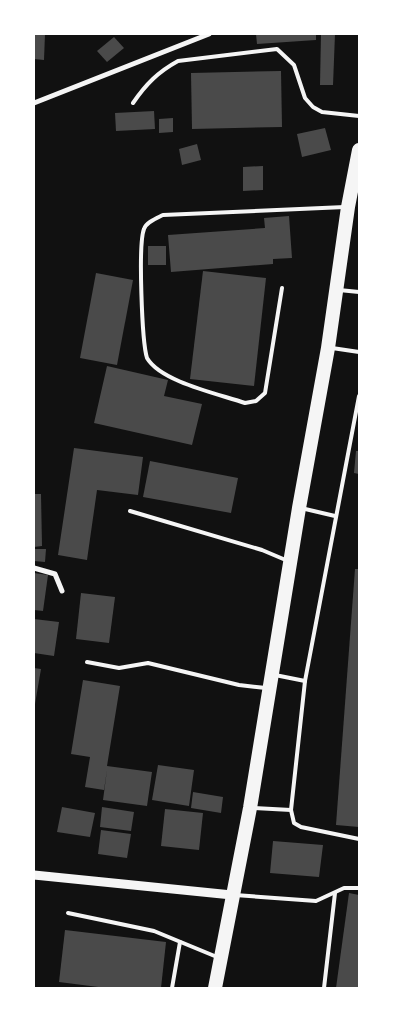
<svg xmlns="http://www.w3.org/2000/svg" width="393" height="1022" font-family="Montserrat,sans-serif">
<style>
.building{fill:#4a4a4a}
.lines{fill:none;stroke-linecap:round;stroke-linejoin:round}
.service{stroke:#f5f5f5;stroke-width:4}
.minor{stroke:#f5f5f5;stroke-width:5}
.tertiary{stroke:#f5f5f5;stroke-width:9}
.trunk{stroke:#f5f5f5;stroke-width:14}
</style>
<rect width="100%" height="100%" fill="#111"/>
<g class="building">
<polygon points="34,34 45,34 44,60 34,59"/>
<polygon points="256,34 316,34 316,40 257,44"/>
<polygon points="321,34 335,34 333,85 320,85"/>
<polygon points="114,37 124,48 107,62 97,51"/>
<polygon points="281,71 282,127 192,129 191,73"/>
<polygon points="154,111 155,129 116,131 115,113"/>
<polygon points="173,118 173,132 159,133 159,119"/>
<polygon points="325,128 331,150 302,157 297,134"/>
<polygon points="197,144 201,160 182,165 179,149"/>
<polygon points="263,166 263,190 243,191 243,167"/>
<polygon points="289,216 292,258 273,259 273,264 171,272 168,235 265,228 264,218"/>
<rect x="148" y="246" width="18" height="19"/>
<polygon points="203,271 266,278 254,386 190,379"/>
<polygon points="96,273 133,280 117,365 80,358"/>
<polygon points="107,366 168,380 164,396 202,404 192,445 94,423"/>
<polygon points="74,448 143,457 138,495 97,490 87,560 58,555"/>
<polygon points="356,451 359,451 359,474 354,473"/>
<polygon points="150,461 238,478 231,513 143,497"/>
<polygon points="34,494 41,494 42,546 34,547"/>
<polygon points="34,549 46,549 45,562 34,561"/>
<polygon points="355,569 359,569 359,827 336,825"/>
<polygon points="34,573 48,575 43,611 34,610"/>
<polygon points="81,593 115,597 109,643 76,639"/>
<polygon points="34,619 59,622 54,656 34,653"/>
<polygon points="34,668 41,669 35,704 34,704"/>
<polygon points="83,680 120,686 107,766 152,772 147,806 103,800 107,770 104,790 85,787 90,757 71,754"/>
<polygon points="158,765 194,770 189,806 152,800"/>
<polygon points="193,792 223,797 221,813 191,808"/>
<polygon points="62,807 95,813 90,837 57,832"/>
<polygon points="102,807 134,812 131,831 100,827"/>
<polygon points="165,809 203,813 199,850 161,846"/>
<polygon points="101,830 131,834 127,858 98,854"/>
<polygon points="273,841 323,845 319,877 270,873"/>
<polygon points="349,893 359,895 359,988 336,988"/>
<polygon points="65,930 166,942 161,988 106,988 59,982"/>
</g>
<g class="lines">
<g class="service">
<path d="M 133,103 C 146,84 158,72 178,61 L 277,49 L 294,65 L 305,98 L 313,107 L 322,112 L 359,116"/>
<path d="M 282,288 L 265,393 L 256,401 L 245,403 C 219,394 161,382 147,358 C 142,342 138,244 144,229 C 146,222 157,218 163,215 L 345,207"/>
<polyline points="339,290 359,292"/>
<polyline points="332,348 359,352"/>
<polyline points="359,396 305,681 291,810 294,823 301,827 359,839"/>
<polyline points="301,508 335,516"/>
<polyline points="130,511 262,550 288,561"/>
<polyline points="87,662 119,668 148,663 239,685 266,688"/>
<polyline points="275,675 305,681"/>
<polyline points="253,808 291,810"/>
<polyline points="235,895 316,901 344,888 359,888"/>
<polyline points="68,913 154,931 217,957"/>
<polyline points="172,988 180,942"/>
<polyline points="324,988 335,893"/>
</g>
<g class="minor">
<polyline points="34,103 209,34"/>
<polyline points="34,568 55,574 62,591"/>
</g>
<polyline class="tertiary" points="34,875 232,895"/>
<polyline class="trunk" points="215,988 250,808 299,508 328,348 348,207 359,150"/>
</g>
<rect width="393" height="1022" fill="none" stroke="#ffffff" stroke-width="70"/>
</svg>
